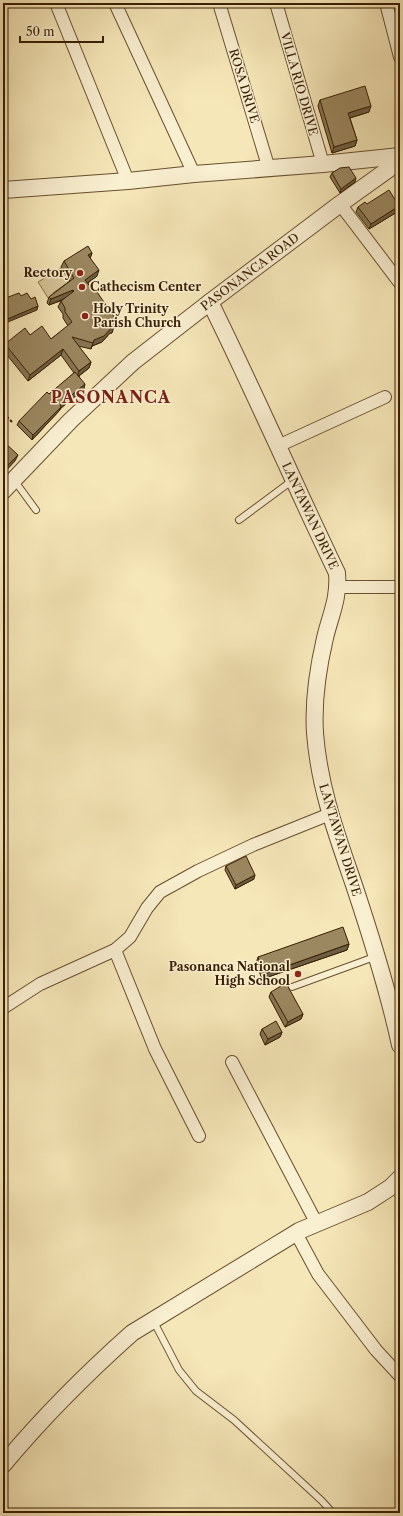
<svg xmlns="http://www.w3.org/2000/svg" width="403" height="1516" font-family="'Libre Caslon Text',serif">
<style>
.green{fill:#d6c599;stroke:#87724d}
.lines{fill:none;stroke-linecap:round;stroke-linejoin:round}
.service-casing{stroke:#68502f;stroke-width:8}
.minor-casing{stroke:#68502f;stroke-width:14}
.tertiary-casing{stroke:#68502f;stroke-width:18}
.path{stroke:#381e01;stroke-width:2;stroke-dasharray:3 2;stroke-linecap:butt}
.service{stroke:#f9efd1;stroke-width:6}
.minor{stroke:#f9efd1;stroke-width:12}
.tertiary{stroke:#f9efd1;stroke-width:16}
.wall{fill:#857453;stroke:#381e01}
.shaded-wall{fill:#6c5e43;stroke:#381e01}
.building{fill:#9b8760;stroke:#381e01}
.poi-dot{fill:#8f2418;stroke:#f9efd1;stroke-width:1.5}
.labels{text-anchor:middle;stroke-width:3;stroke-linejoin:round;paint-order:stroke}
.street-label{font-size:12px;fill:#381e01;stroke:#f9efd1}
.poi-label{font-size:12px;font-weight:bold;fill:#381e01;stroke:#f9efd1;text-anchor:end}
.district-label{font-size:16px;font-weight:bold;letter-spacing:1px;fill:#7a1f14;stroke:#f9efd1}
</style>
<rect width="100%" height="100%" fill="#f6e7b8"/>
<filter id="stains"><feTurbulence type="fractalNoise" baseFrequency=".005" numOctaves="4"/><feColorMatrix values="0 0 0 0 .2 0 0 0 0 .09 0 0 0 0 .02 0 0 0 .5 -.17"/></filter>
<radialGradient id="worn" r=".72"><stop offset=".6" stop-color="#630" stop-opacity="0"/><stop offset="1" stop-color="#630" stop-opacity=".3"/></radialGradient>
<polygon class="green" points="61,268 70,281 53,293 55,296 50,301 38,282"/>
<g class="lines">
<g class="service-casing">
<g id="service">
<polyline points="14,480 36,510"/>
<polyline points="239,520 293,480"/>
<polyline points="292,987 377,956"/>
<polyline points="154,1322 179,1370 196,1391 234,1420 321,1500 333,1513"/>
</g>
</g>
<g class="minor-casing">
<g id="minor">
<polyline points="56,3 128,181"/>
<polyline points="115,3 194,174"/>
<polyline points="219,3 269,169"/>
<polyline points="276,3 323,164"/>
<polyline points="386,3 400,57"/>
<polyline points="340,204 400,283"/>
<polyline points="278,446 385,397"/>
<polyline points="338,587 400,587"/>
<polyline points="115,950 155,1049 199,1136"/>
<polyline points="3,1008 40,984 115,950 130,937 147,908 160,892 198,871 253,845 330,814"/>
<polyline points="232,1062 317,1224"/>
<polyline points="296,1233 318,1274 376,1350 400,1376"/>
<polyline points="3,1512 4,1513"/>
</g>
</g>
<g class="tertiary-casing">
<g id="tertiary">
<polyline points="3,190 128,181 194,174 323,164 400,156"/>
<path d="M 210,302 C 254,391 294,483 337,573 C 339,599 331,613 325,638 C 318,668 313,702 315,733 C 319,786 336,833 353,882 C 371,936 388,989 400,1045"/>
<polyline points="3,491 71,420 133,362 210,302 340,204 400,161"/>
<path d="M 3,1465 C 42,1418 86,1374 132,1333 L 299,1231 L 368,1202 L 391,1187 L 400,1178"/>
</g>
</g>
<polyline class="path" points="3,413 12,422"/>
<use href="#service" class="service"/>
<use href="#minor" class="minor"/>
<use href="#tertiary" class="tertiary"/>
</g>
<g class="wall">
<polygon points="320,100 369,112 350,118 357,140 355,146 332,153 318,106"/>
<polygon points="332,173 355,182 340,193 330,177"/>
<polygon points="367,204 397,212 369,229 356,212 358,207"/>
<polygon points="92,253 90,258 97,276 88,283 112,333 110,333 102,342 92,346 91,349 78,346 91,362 89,368 79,376 84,389 61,408 59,411 32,440 17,425 19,421 74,373 61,355 28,381 3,350 5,344 30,335 51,339 68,326 63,318 63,314 58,307 61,301 63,300 49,305 47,303 49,297 70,281 61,267 64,261"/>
<polygon points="226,866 254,879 235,889 225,870"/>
<polygon points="349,944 347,950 262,979 256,963 258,957"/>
<polygon points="271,992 303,1014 301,1019 285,1027 269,997"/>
<polygon points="262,1029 282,1032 280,1037 265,1045 260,1034"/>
</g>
<g class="shaded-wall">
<polygon points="371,106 369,112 346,119 348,113"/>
<polygon points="357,140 355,146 332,153 334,147"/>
<polygon points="356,178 355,182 340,193 341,189"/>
<polygon points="399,206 397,212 369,229 371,224"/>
<polygon points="92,253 90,259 88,255"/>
<polygon points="99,270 97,276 83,286 85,280"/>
<polygon points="73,290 71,296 49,305 51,299"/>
<polygon points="38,306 37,310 3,324 3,321"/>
<polygon points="112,327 114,327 112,333 110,333 102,342 92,346 91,349 94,340"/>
<polygon points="63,349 61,355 28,381 30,375"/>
<polygon points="91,362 89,368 77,377 79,371"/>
<polygon points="85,384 84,389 61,408 59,411 32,440 33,435 60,405"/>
<polygon points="7,418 5,423 3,425 3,422"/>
<polygon points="18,455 15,461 3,474 3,470"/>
<polygon points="255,875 254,879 235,889 236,885"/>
<polygon points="349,944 347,950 262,979 264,974"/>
<polygon points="303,1014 301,1019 285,1027 288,1022"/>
<polygon points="282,1032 280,1037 265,1045 268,1039"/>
</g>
<g class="building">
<polygon points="365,86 371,106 348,113 357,140 334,147 320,100"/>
<polygon points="349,167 356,178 341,189 332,173 340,168"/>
<polygon points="389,190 399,206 371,224 358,207 365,202 367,204"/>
<polygon points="88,246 92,253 88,255 99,270 85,280 93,290 97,292 115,318 114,327 112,327 104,336 94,340 93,343 72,337 91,362 79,371 63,349 30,375 5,344 25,328 30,335 42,326 51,339 72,322 65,312 65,308 61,301 74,291 73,290 51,299 49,297 74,278 64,261"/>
<polygon points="19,293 21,296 27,293 31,299 35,297 38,306 3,321 3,299"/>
<polygon points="75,372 85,384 60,405 61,407 33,435 19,421 47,392 49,394"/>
<polygon points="3,414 7,418 3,422"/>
<polygon points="3,441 18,455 3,470"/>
<polygon points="246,856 255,875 236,885 226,866"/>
<polygon points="343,927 349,944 264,974 258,957"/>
<polygon points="286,983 303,1014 288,1022 271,992"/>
<polygon points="276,1021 282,1032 268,1039 262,1029"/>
</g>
<g class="poi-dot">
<circle cx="80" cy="273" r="4"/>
<circle cx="82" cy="287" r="4"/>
<circle cx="85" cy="316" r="4"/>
<circle cx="298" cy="974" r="4"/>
</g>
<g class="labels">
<g class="street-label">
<text transform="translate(299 84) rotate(74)" y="4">VILLA RIO DRIVE</text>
<text transform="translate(244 86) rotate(73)" y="4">ROSA DRIVE</text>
<text transform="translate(250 272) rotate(-37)" y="4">PASONANCA ROAD</text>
<text transform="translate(310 516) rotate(65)" y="4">LANTAWAN DRIVE</text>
<text transform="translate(340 840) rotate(73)" y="4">LANTAWAN DRIVE</text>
</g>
<g class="poi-label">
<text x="72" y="277">Rectory</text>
<text x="90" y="291" text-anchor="start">Cathecism Center</text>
<text x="93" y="313" text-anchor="start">Holy Trinity<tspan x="93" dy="14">Parish Church</tspan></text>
<text x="290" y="971">Pasonanca National<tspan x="290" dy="14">High School</tspan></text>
</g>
<g class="district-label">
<text x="111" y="403">PASONANCA</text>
</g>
</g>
<rect width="403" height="1516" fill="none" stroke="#f6e7b8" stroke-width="16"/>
<rect x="4" y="4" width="395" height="1508" fill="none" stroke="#381e01" stroke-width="2"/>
<rect x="8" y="8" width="387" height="1500" fill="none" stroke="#381e01"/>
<path d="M20 36v6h83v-6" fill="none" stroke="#381e01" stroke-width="2"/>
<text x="26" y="36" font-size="12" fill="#381e01" stroke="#f9efd1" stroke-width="3" paint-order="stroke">50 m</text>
<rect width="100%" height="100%" filter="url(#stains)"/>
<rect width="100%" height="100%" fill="url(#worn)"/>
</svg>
